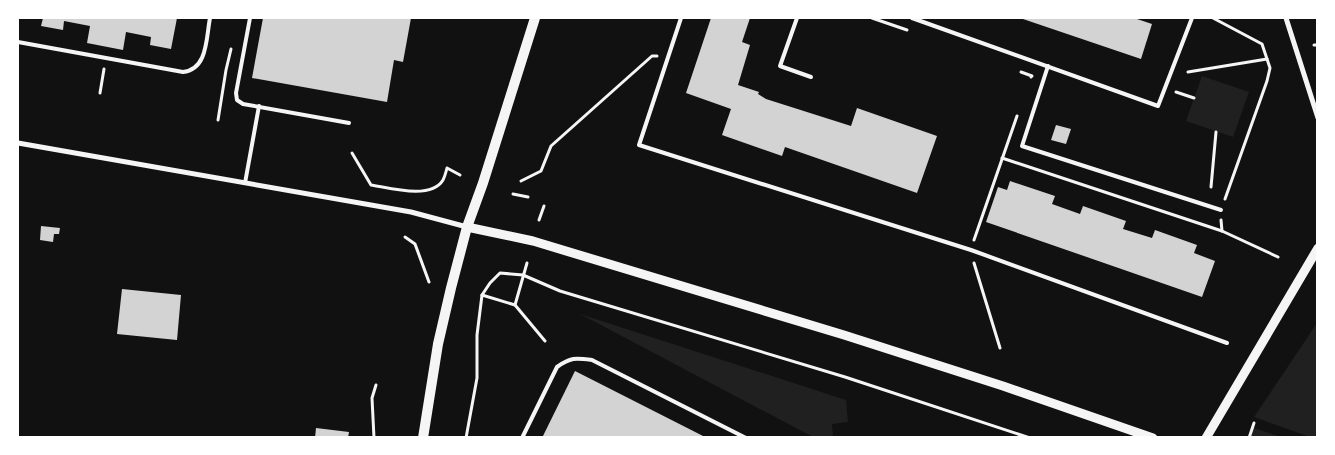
<svg xmlns="http://www.w3.org/2000/svg" width="1335" height="455" font-family="Raleway,sans-serif">
<style>
.green{fill:#202020}
.building{fill:#d3d3d3}
.lines{fill:none;stroke-linecap:round;stroke-linejoin:round}
.path{stroke:#f5f5f5;stroke-width:3}
.service{stroke:#f5f5f5;stroke-width:4}
.minor{stroke:#f5f5f5;stroke-width:5}
.tertiary{stroke:#f5f5f5;stroke-width:9}
.secondary{stroke:#f5f5f5;stroke-width:10}
</style>
<rect width="100%" height="100%" fill="#111"/>
<g class="green">
<polygon points="1202,76 1249,92 1233,137 1186,121"/>
<polygon points="580,314 846,400 848,422 832,424 833,437 813,437"/>
<polygon points="1317,323 1317,437 1310,437 1254,417"/>
<polygon points="1251,427 1281,437 1251,437"/>
</g>
<g class="building">
<polygon points="43,18 177,18 171,49 150,45 151,37 126,32 123,50 87,43 90,26 64,21 63,30 41,26"/>
<polygon points="263,18 411,18 403,62 394,60 387,102 252,78"/>
<polygon points="711,18 750,18 742,42 750,45 738,85 759,92 758,94 766,99 851,126 857,108 937,136 917,193 785,147 782,156 722,135 731,109 686,93"/>
<polygon points="1020,18 1134,18 1152,24 1141,59"/>
<polygon points="1056,125 1071,129 1066,144 1051,140"/>
<polygon points="1010,181 1055,196 1052,204 1080,214 1083,206 1126,221 1123,229 1152,238 1155,230 1197,245 1194,253 1215,261 1202,297 986,222 998,187 1007,190"/>
<polygon points="41,226 60,228 59,234 54,234 53,242 40,240"/>
<polygon points="122,289 181,295 177,340 117,334"/>
<polygon points="575,371 707,438 542,438"/>
<polygon points="316,428 349,432 348,438 315,438"/>
</g>
<g class="lines">
<g class="path">
<polyline points="872,18 907,30"/>
<polyline points="1213,18 1262,44 1270,68 1267,81 1225,199"/>
<polyline points="1314,45 1318,45"/>
<polyline points="1021,72 1032,76 1031,77"/>
<polyline points="1188,72 1267,59"/>
<polyline points="1176,92 1194,98"/>
<polyline points="100,93 104,69"/>
<polyline points="218,120 226,70 231,49"/>
<path d="M 352,153 L 371,185 C 390,188 431,200 443,180 C 445,176 446,172 447,168 L 460,175"/>
<polyline points="1002,158 1222,231 1278,257"/>
<polyline points="521,181 541,171 551,146 652,56 657,56"/>
<polyline points="1211,187 1216,132"/>
<polyline points="513,194 528,197"/>
<polyline points="539,220 544,206"/>
<polyline points="1221,220 1222,231"/>
<polyline points="405,237 415,244 429,282"/>
<polyline points="974,240 1017,116"/>
<polyline points="974,263 1000,348"/>
<polyline points="482,295 515,305 545,341"/>
<polyline points="515,305 527,263"/>
<polyline points="374,438 372,398 376,385"/>
<polyline points="466,438 477,378 477,335 482,295 490,283 500,273 523,275 560,291 845,377 1030,438"/>
<polyline points="1249,438 1254,423"/>
</g>
<g class="service">
<polyline points="250,18 236,93 237,100 243,104 349,123"/>
<polyline points="681,18 639,145 971,250 1227,343"/>
<polyline points="797,18 780,66 811,77"/>
<polyline points="912,18 1158,106 1192,18"/>
<path d="M 18,42 L 183,72 C 208,69 206,38 210,18"/>
<polyline points="1048,66 1022,146 1221,210"/>
<polyline points="245,183 259,106"/>
<path d="M 522,438 L 557,367 C 571,357 576,358 592,360 L 746,438"/>
</g>
<g class="minor">
<polyline points="1286,18 1318,118"/>
<polyline points="18,143 411,212 467,227"/>
</g>
<g class="tertiary">
<polyline points="467,227 533,241 844,335 1003,386 1153,438"/>
<polyline points="1206,438 1318,248"/>
</g>
<polyline class="secondary" points="423,438 438,344 451,288 467,227 483,183 535,18"/>
</g>
<rect width="1335" height="455" fill="none" stroke="#ffffff" stroke-width="38"/>
</svg>
